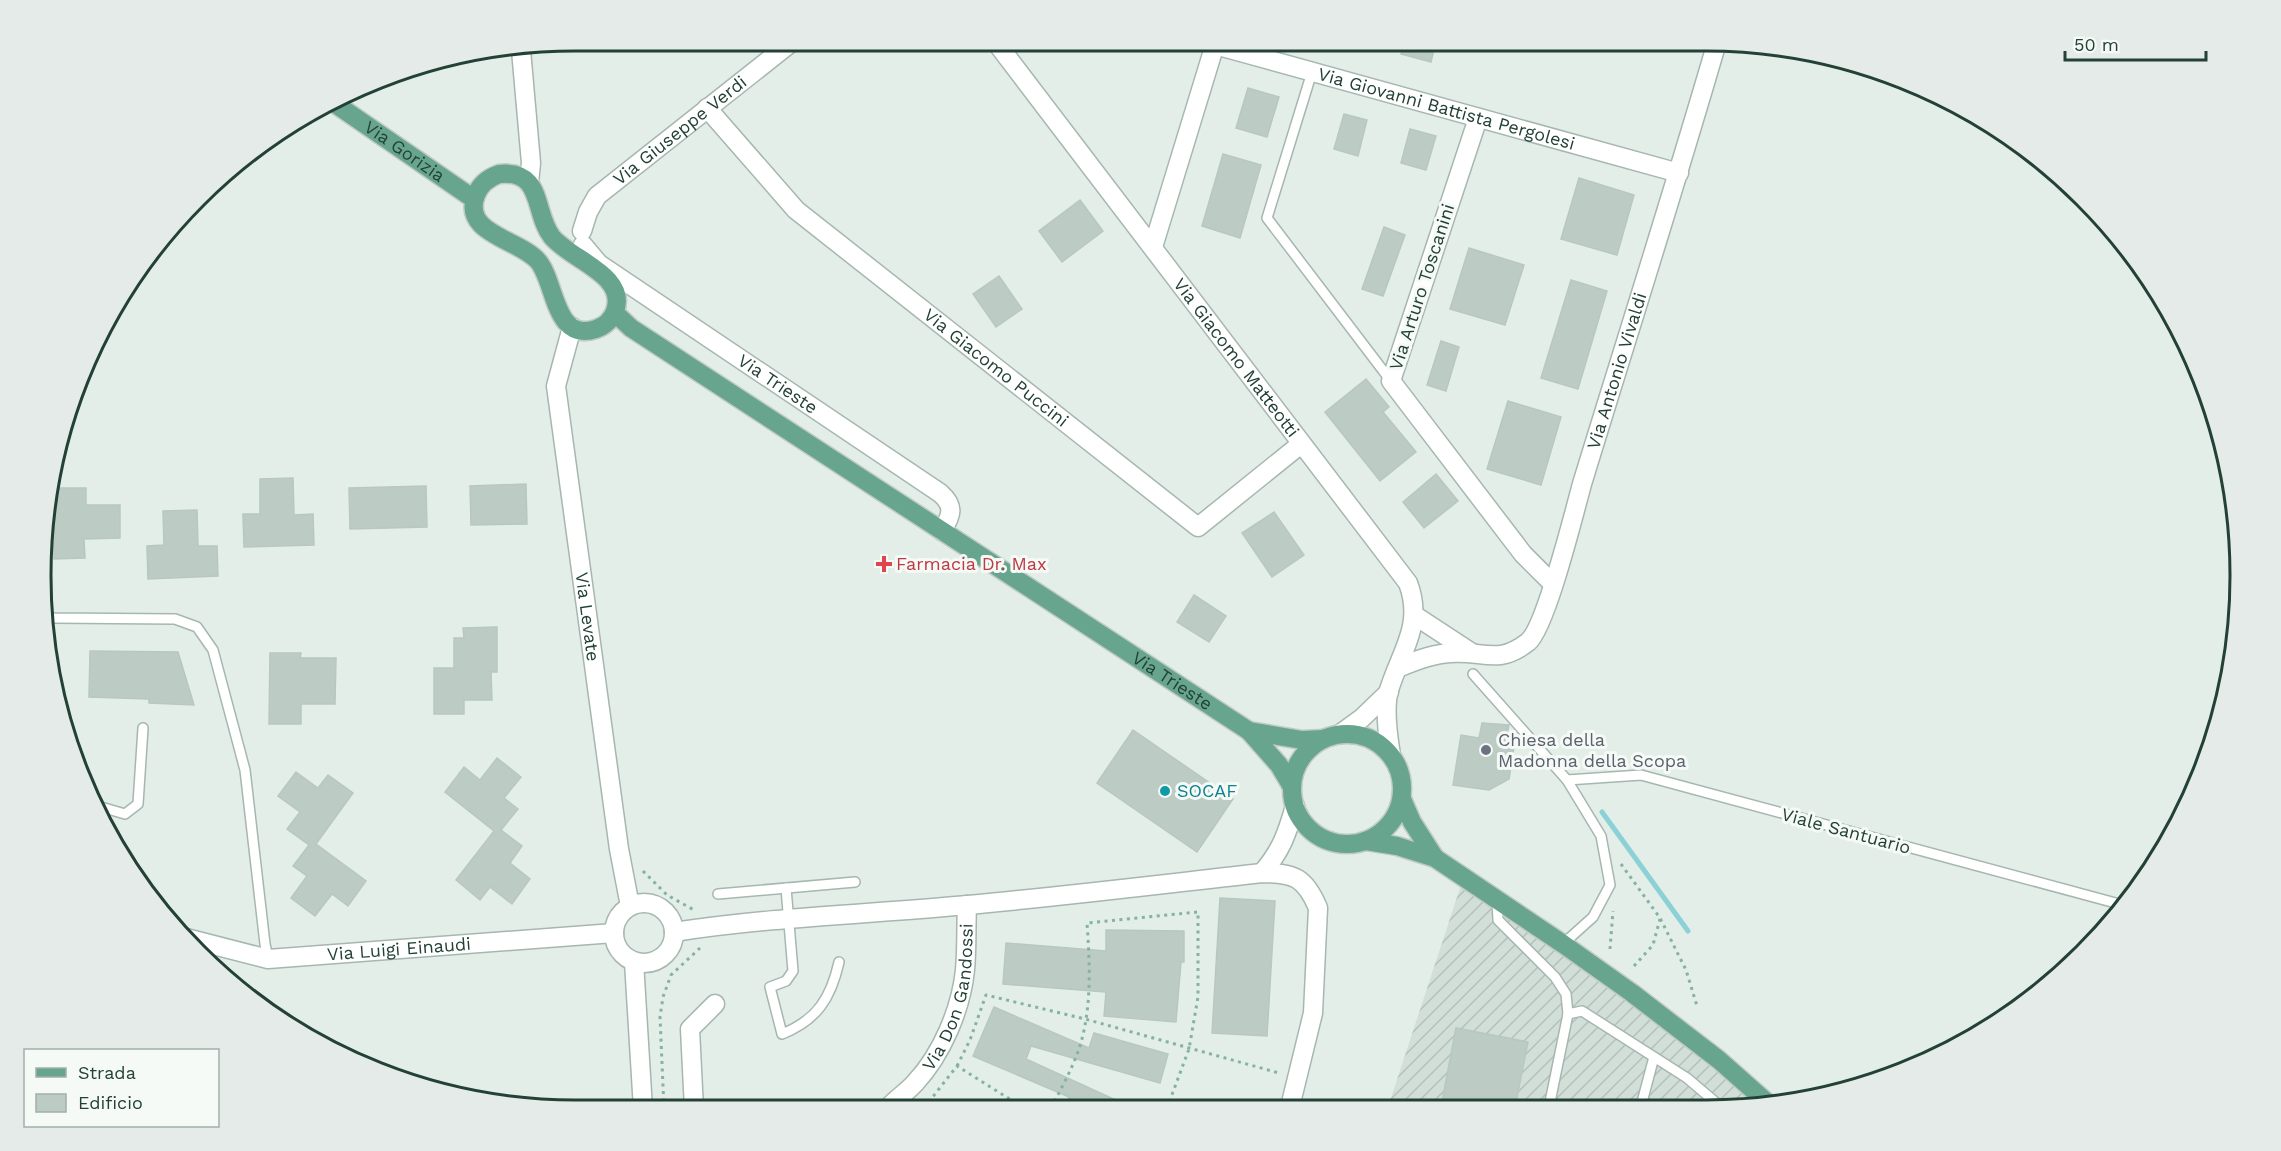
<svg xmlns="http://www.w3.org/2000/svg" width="2281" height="1151" font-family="'Work Sans',sans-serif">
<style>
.industrial{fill:url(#industrial-furrows)}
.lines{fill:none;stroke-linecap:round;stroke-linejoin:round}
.stream{stroke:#8bd1d5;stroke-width:5}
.building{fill:#bcccc4;stroke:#b6c8bf;stroke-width:1.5}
.service-casing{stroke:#a6b7b0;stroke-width:12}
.minor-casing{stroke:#a6b7b0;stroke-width:21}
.tertiary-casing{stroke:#a6b7b0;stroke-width:21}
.primary-casing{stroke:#c1cac7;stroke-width:21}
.path{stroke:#84b39f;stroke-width:3;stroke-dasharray:3 4.5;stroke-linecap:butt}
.service{stroke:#fff;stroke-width:9}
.minor{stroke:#fff;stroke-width:18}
.tertiary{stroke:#fff;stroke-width:18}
.primary{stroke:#67a58f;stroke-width:18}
.health-dot{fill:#e0444e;stroke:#f5faf7;stroke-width:2}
.worship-dot{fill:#6b7280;stroke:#f5faf7;stroke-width:2}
.culture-dot{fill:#0f9aa8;stroke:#f5faf7;stroke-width:2}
.labels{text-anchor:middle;stroke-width:6;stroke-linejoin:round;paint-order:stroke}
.street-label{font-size:18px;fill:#234136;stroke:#f5faf7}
.health-label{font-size:18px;fill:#be3a42;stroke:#f5faf7;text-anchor:start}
.worship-label{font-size:18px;fill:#5b616d;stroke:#f5faf7;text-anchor:start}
.culture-label{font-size:18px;fill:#0d838f;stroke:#f5faf7;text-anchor:start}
.rim{fill:none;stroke:#234136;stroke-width:3}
</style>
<defs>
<pattern id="industrial-furrows" width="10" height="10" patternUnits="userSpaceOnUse" patternTransform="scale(1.5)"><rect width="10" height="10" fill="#d2ded8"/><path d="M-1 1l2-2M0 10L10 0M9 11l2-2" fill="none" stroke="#b4c0ba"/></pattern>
</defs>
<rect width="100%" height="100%" fill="#e4eee9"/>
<polygon class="industrial" points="1462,882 1625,998 1722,1071 1759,1106 1388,1107"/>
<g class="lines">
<polyline class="stream" points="1602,812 1688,931"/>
</g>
<g class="building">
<polygon points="1404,41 1436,41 1431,62 1401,54"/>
<polygon points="1248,88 1279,97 1267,137 1236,128"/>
<polygon points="1344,114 1367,120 1358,156 1334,149"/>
<polygon points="1410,129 1436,136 1426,170 1401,163"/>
<polygon points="1223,154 1261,165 1240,238 1202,226"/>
<polygon points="1579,178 1634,195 1617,255 1561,239"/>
<polygon points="1080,200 1103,231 1062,262 1039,231"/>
<polygon points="1384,227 1405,235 1383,296 1362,289"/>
<polygon points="1469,248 1524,265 1505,325 1450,309"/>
<polygon points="999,276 1022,309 996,327 973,294"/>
<polygon points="1571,280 1607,291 1578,389 1541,378"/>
<polygon points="1441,341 1459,347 1446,391 1427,385"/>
<polygon points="1366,379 1389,407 1383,412 1416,452 1380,481 1325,412"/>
<polygon points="1508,401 1561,417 1541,485 1487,469"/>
<polygon points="1436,474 1458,501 1424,528 1403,502"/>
<polygon points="293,478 294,515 313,514 314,545 244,547 243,514 260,514 260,479"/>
<polygon points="526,484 527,524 471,525 470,486"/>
<polygon points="426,486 427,527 350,529 349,488"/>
<polygon points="53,488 86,488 86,505 120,505 120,538 84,539 85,558 54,559"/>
<polygon points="197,510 198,546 217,546 218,576 148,579 147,546 164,545 163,511"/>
<polygon points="1274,512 1304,555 1272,577 1242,533"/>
<polygon points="1194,595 1226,616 1209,642 1177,622"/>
<polygon points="497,627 497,672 491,672 492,700 464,700 464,714 434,714 434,668 454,668 454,638 464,638 463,628"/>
<polygon points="90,651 178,652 194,705 149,703 149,699 89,697"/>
<polygon points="270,653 301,653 300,658 336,658 335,704 301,704 301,724 269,724"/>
<polygon points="1482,723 1509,725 1506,739 1515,741 1509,779 1489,790 1453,785 1461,735 1479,738"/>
<polygon points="1133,730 1233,799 1197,852 1097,783"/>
<polygon points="497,758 521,777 504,798 518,809 501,830 522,846 510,863 530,879 512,904 490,887 480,900 456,880 494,831 445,792 464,767 480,780"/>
<polygon points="296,772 318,788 328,775 353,793 316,844 366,881 348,906 332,894 315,916 291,898 307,876 293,866 309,845 287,829 300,812 278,796"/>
<polygon points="1220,898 1275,901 1267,1036 1212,1033"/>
<polygon points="1106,930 1184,931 1184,962 1181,962 1176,1022 1104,1016 1106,992 1003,984 1006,943 1106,951"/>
<polygon points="994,1007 1089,1048 1094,1033 1168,1054 1160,1083 1031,1046 1026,1059 1133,1108 1064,1108 1069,1097 973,1056"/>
<polygon points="1456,1028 1528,1042 1515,1107 1441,1107"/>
</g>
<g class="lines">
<g class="service-casing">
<g id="service">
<polyline points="1312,72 1267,218 1391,381"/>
<polyline points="46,615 53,618 175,619 197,627 213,650 245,770 265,944 268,959"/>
<polyline points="1473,674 1567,780 1601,836 1610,885 1593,917 1563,944"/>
<polyline points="1567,780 1641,775 2123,905"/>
<polyline points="94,805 125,814 138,804 143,728"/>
<path d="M 786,888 L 793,971 L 786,981 L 770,987 L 782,1034 C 817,1020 831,998 839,962"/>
<polyline points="718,894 855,882"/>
<polyline points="1497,901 1498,920 1555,977 1566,994 1568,1014 1549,1107"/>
<polyline points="1568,1014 1582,1011 1687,1078 1720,1106"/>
<polyline points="1641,1106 1654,1057"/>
</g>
</g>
<g class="minor-casing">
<g id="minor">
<path id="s1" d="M 1215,45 L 1679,173"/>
<polyline points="521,50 531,163 529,183"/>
<path id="s2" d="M 707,108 L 796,210 L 1198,527 L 1301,444"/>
<polyline points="1478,118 1391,381 1523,554 1553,584"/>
<path id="s3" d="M 582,231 L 588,212 L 597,196 L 793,41"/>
<path id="s4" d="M 583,245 L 599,264 L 940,493 C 955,506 952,515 942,531"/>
<polyline points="1153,247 1216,41"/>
<polyline points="1414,615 1472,653"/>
<path id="s5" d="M 1398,668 C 1414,661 1432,654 1450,653 C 1483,650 1497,666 1528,642 C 1546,627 1574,513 1582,484 C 1627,337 1674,190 1717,42"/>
<path d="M 1262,873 C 1281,851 1287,834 1295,806"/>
<path d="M 674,932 C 771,917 870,914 968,905 C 1066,896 1164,884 1262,873 C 1294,873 1305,877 1318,908 L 1313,1013 L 1290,1107"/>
<path id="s6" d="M 186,938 L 268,959 L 614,933"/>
<path id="s7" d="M 888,1108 C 896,1099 907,1092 915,1083 C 942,1054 961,1009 965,970 C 967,949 966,927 967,905"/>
<polyline points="694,1109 690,1029 715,1004"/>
</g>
</g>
<g class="tertiary-casing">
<g id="tertiary">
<path id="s8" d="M 995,41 L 1408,583 C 1424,625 1401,651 1389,690 C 1384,707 1388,737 1391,755"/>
<path id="s9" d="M 572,327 L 556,386 L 619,849 L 630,906"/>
<polyline points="1340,734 1362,718 1389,692"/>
<circle cx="644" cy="933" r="30"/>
<polyline points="634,962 643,1109"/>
</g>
</g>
<g class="primary-casing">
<g id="primary">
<path id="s10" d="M 337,105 L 468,195 L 475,197"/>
<path d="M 499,174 C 544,169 533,213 552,237 C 571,260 628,275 615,311 C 612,319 605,326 596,329 C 554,343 556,282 538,261 C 519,239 461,234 476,195 C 480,184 488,178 499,174 Z"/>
<path id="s11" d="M 615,313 L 631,328 L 1249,731 L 1279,765 L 1292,787"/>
<polyline points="1249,731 1302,740 1324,739"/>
<circle cx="1347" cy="789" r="55"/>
<polyline points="1402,799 1412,822 1435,858"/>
<polyline points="1366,841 1397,846 1435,858 1563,944 1632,993 1719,1060 1771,1106"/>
</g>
</g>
<g class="path">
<polyline points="1621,864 1660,918 1686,970 1697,1006"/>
<polyline points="643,871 667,895 694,910"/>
<polyline points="1610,949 1613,911"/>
<polyline points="1634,966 1653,945 1660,919"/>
<polyline points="957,1066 970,1040 986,995 1085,1019 1279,1073"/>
<polyline points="924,1108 957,1066 1024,1108"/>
<path d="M 1051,1108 C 1061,1089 1072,1069 1079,1049 C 1092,1009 1090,965 1087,923 L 1198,912 L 1198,997 L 1189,1049 L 1167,1108"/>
<polyline points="664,1109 660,1017 663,997 671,975 700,948"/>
</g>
<use href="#service" class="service"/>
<use href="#minor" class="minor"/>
<use href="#tertiary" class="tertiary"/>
<use href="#primary" class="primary"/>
</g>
<path class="health-dot" d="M881 555h6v6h6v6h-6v6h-6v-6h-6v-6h6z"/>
<circle class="worship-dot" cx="1486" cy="750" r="6"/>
<circle class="culture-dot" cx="1165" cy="791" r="6"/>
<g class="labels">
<g class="street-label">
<text dy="6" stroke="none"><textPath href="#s1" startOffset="240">Via Giovanni Battista Pergolesi</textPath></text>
<text dy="6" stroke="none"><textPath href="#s3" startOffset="144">Via Giuseppe Verdi</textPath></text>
<text dy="6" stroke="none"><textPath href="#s10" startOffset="82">Via Gorizia</textPath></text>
<text transform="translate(1422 287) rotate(-72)" y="6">Via Arturo Toscanini</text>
<text dy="6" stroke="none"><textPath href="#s8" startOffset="398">Via Giacomo Matteotti</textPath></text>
<text dy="6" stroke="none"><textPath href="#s2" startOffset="390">Via Giacomo Puccini</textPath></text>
<text dy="6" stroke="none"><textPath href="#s5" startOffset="422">Via Antonio Vivaldi</textPath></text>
<text dy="6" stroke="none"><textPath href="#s4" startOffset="240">Via Trieste</textPath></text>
<text dy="6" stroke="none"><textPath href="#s9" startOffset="294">Via Levate</textPath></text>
<text dy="6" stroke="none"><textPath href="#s11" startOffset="668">Via Trieste</textPath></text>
<text transform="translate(1846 831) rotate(15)" y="6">Viale Santuario</text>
<text dy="6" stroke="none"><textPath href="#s6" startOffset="216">Via Luigi Einaudi</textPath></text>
<text dy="6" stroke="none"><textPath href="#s7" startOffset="132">Via Don Gandossi</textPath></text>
</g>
<g class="health-label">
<text x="896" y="570">Farmacia Dr. Max</text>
</g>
<g class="worship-label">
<text x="1498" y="746">Chiesa della<tspan x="1498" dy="21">Madonna della Scopa</tspan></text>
</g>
<g class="culture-label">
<text x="1177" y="797">SOCAF</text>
</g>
</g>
<path d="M0 0H2281V1151H0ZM575 51H1706A524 524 0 0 1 2230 575V576A524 524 0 0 1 1706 1100H575A524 524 0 0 1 51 576V575A524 524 0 0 1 575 51Z" fill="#e4ebe8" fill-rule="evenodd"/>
<path class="rim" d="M575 51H1706A524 524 0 0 1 2230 575V576A524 524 0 0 1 1706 1100H575A524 524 0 0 1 51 576V575A524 524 0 0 1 575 51Z"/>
<rect x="24" y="1049" width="195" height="78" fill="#f5faf7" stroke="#a1b0aa" stroke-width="1.5"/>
<rect x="36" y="1068" width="30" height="9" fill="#67a58f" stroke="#a1b0aa" stroke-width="1.5"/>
<text x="78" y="1079" font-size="18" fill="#234136">Strada</text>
<rect x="36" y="1094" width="30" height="18" fill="#bcccc4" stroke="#a1b0aa" stroke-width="1.5"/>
<text x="78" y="1109" font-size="18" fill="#234136">Edificio</text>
<path d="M2065 51v9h141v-9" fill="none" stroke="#234136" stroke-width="3"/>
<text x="2074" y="51" font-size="18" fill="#234136" stroke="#f5faf7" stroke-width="4.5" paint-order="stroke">50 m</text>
</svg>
